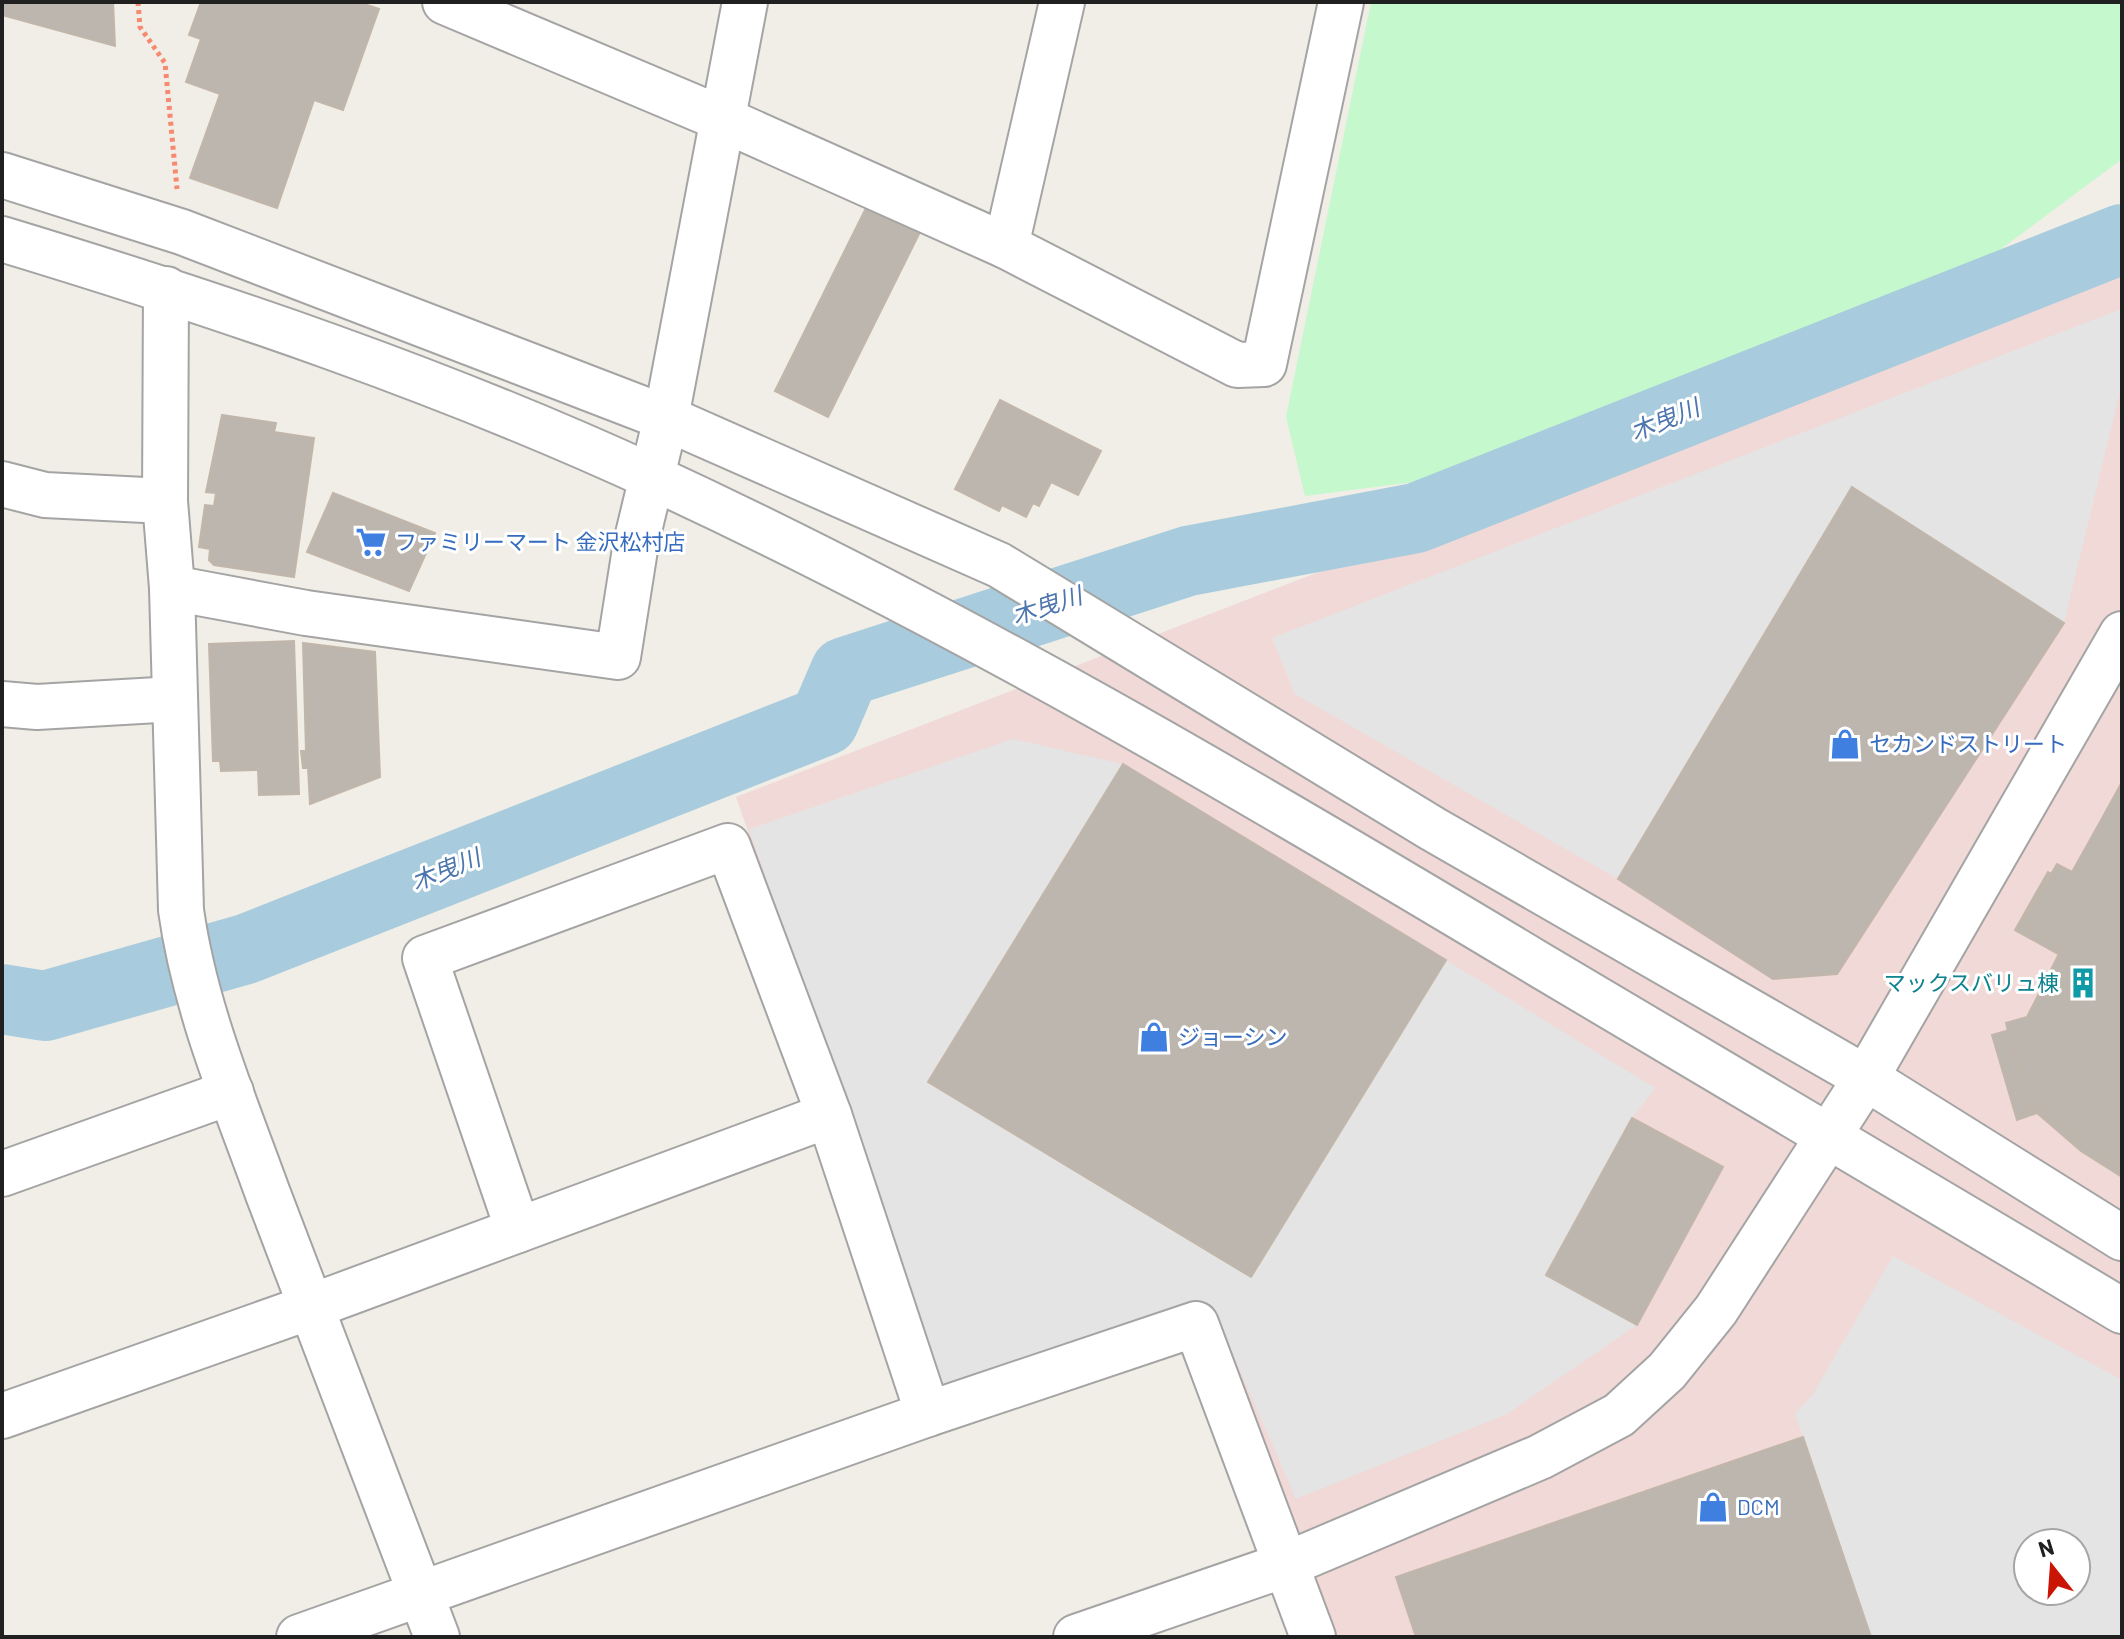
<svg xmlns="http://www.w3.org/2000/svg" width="2124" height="1639" font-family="Barlow,'Noto Sans JP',sans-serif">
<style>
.commercial{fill:#f0d9d6;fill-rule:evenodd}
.park{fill:#c5f8cd}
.parking{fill:#e4e4e4;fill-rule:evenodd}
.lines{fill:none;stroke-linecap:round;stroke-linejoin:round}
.river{stroke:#a8ccdd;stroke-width:70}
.building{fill:#bdb6af;stroke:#c1b6a9;stroke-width:2}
.minor-casing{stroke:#a4a4a4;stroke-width:48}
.path{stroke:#f78970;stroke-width:5;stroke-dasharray:4 4;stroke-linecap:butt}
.minor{stroke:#fff;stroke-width:44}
.labels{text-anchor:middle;stroke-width:6;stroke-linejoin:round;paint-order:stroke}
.shop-label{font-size:22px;fill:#366cbe;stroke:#fff;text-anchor:start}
.culture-label{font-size:22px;fill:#0d838f;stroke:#fff;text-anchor:end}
.water-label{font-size:24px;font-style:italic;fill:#4d75ae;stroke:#fff}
</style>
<rect width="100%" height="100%" fill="#f0eee6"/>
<path class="commercial" d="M 2122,262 L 2122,1637 L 1293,1637 L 1183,1348 L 955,1427 L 736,797 ZM 2028,1543 L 2076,1543 L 2076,1591 L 2028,1591 Z"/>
<polygon class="park" points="1371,2 2122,2 2122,159 1950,287 1422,481 1305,496 1286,417"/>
<g class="parking">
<polygon points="2121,309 2122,383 2064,623 1851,487 1618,879 1295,694 1272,638"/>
<polygon points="1013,739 1123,764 929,1082 1251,1277 1446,960 1655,1088 1632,1118 1637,1325 1507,1414 1296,1499 1211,1304 944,1389 749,829"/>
<path d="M 1893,1256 L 2122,1380 L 2122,1637 L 1871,1637 L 1795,1414 L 1813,1394 ZM 2028,1543 L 2076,1543 L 2076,1591 L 2028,1591 Z"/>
</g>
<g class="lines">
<polyline class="river" points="2,999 45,1006 246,949 824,721 845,672 1188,561 1416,518 2122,239"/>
</g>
<g class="building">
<polygon points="2,2 113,2 115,46 2,15"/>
<polygon points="201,2 358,2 379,9 343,110 314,100 277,208 190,178 220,94 186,82 201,39 189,35"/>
<polygon points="866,208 919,234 828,417 775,391"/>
<polygon points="1000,400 1101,451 1078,495 1051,482 1039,506 1033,503 1026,517 1002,505 999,511 955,489"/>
<polygon points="222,415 276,423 274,432 314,438 294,577 214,565 209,560 210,549 199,547 205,505 214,506 216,493 206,492"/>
<polygon points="1852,487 2064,623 1837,974 1773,979 1618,879"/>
<polygon points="333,493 435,533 409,591 307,552"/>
<polygon points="294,641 299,794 259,795 258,770 221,771 220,761 213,761 209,644"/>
<polygon points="303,643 375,652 380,777 310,804 308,768 303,768 301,751 306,751"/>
<polygon points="1123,764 1446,960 1251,1277 928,1082"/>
<polygon points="2122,782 2122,1177 2081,1151 2037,1113 2017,1120 1992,1035 2024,1026 2062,956 2015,930 2048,872 2067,883"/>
<polygon points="2122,783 2122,1169 2062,1125 2044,1105 2029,1112 2006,1023 2027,1017 2062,948 2022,923 2057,864 2072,872"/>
<polygon points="1632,1118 1723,1167 1637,1325 1546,1275"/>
<polygon points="1803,1437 1871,1637 1416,1637 1396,1577"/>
</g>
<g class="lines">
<g class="minor-casing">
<g id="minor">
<polyline points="445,2 720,118 1006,246 1237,365 1264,364 1341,2"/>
<polyline points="2,175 182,232 666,418 999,565 1433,829 1866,1078 2122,1238"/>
<path d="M 2,239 C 223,306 444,381 654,478 C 959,619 1247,789 1535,962 C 1731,1079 1927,1194 2122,1311"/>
<polyline points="1006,246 1062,2"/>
<path d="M 166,289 L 165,501 L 172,588 L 181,910 C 195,1009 234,1100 268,1194 C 323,1342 381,1489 437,1637"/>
<polyline points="2,484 45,495 165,501"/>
<polyline points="172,588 306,613 618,657 636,543 666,418 745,2"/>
<polyline points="2,704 37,707 175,699"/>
<polyline points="2,1174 231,1092"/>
<polyline points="518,1230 425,958 728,846 829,1115"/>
<polyline points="2,1416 310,1307 829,1115 928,1414 1196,1324 1313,1637"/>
<polyline points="299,1637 928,1414"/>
<polyline points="1076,1637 1285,1565 1540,1457 1619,1415 1667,1371 1716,1310 1866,1078 2122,634"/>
</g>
</g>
<polyline class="path" points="138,2 140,27 165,63 177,189"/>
<use href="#minor" class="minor"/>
</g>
<defs>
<g id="supermarket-bare" transform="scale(2.4)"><path d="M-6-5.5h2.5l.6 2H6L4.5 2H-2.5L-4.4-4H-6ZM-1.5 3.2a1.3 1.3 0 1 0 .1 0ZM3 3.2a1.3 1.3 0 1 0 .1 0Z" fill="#3f7fe0" stroke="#fff" stroke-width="2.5" paint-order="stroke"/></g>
<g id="shop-bare" transform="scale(2.4)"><path d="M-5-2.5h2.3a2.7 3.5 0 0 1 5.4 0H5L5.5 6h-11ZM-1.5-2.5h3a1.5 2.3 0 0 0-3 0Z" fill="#3f7fe0" stroke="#fff" stroke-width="2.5" paint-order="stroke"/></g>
<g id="building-bare" transform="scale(2.4)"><path d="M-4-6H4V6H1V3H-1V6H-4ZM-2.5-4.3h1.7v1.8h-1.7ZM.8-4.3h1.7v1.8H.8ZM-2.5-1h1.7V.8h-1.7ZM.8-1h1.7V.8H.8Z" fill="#0f9aa8" stroke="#fff" stroke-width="2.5" paint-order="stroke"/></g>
</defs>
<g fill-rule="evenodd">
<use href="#supermarket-bare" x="371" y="542"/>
<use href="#shop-bare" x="1845" y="744"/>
<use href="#building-bare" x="2083" y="983"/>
<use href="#shop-bare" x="1154" y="1037"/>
<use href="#shop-bare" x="1713" y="1507"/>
</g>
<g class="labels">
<g class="shop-label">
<text x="395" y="550">ファミリーマート 金沢松村店</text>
<text x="1869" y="752">セカンドストリート</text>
<text x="1178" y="1045">ジョーシン</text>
<text x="1737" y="1515">DCM</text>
</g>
<g class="culture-label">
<text x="2059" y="991">マックスバリュ棟</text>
</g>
<g class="water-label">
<text transform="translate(1665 420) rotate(-22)" y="8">木曳川</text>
<text transform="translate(1047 606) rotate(-18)" y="8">木曳川</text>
<text transform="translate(446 870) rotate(-22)" y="8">木曳川</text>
</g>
</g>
<rect width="2124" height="1639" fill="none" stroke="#202020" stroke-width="8"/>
<g transform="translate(2052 1567) rotate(343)"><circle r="38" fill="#ffffff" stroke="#a6a6a6" stroke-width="2"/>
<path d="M0-6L14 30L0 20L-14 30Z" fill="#cb1504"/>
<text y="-12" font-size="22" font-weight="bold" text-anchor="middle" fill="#202020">N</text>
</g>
</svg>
